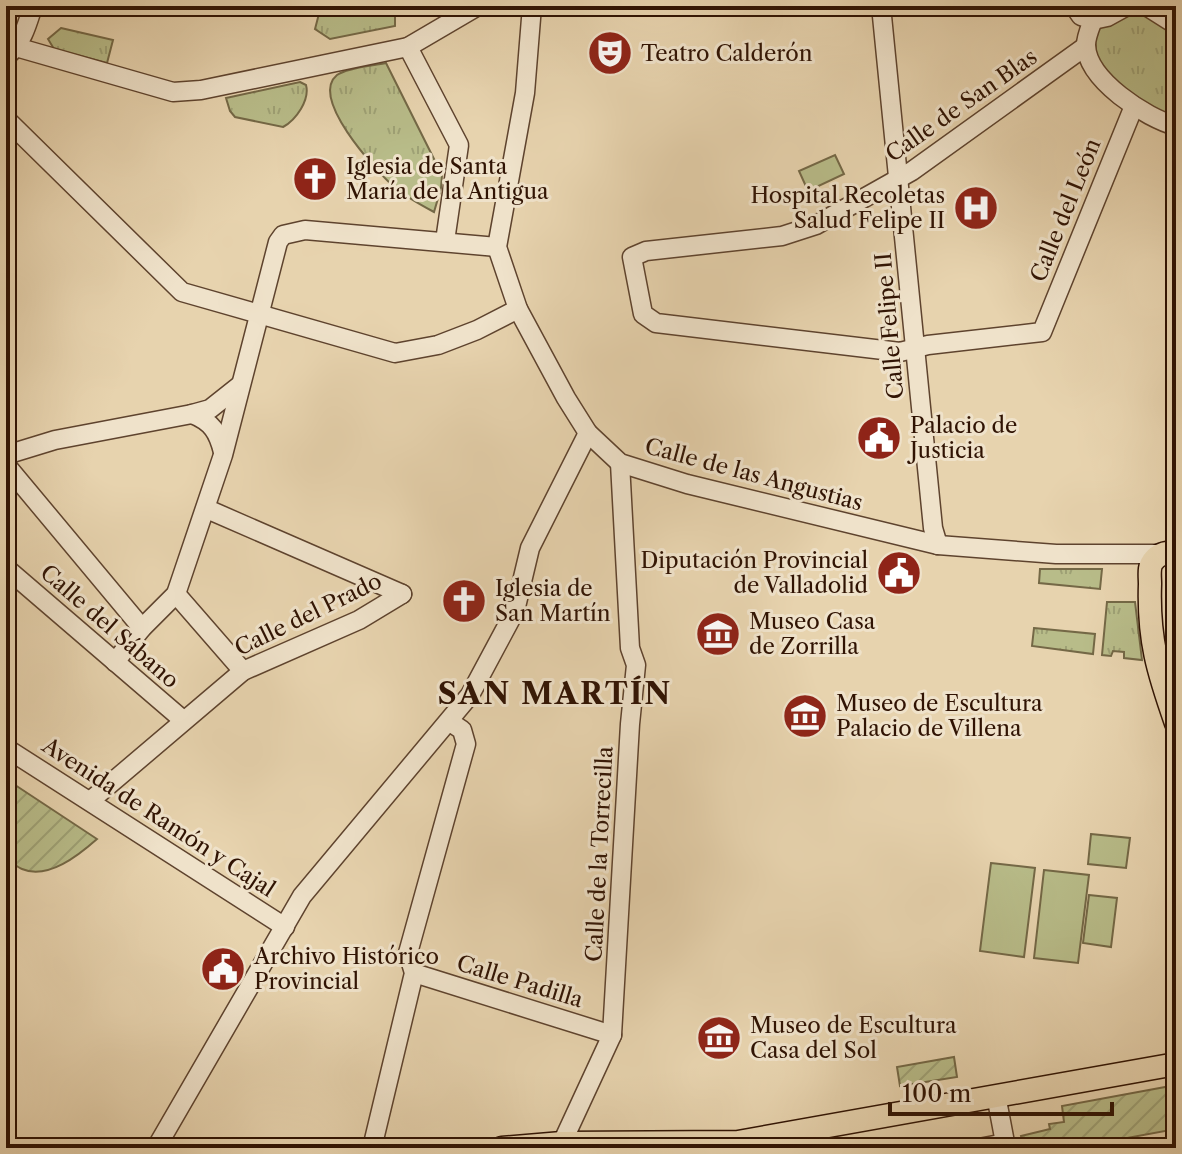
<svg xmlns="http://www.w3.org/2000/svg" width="1182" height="1154" font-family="'Libre Caslon Text',serif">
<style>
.grass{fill:url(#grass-tufts);stroke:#746846;stroke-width:2}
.garden{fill:url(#garden-furrows);stroke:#746846;stroke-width:2}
.pitch{fill:#b8bc89;stroke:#746846;stroke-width:2}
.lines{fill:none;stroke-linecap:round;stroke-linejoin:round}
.minor-casing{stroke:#5e432e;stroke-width:21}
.major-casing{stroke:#301303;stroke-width:25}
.minor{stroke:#efe2ca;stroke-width:18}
.major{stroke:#e7d3ae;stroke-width:22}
.labels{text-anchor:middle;stroke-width:6;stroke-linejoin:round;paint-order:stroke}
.poi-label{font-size:22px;fill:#301303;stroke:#efe2ca;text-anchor:start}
.street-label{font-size:22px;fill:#301303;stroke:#efe2ca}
.district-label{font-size:30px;font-weight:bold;letter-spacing:2px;fill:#301303;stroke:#efe2ca}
</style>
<defs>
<pattern id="grass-tufts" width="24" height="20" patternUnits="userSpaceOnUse" patternTransform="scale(2)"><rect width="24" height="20" fill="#b8bc89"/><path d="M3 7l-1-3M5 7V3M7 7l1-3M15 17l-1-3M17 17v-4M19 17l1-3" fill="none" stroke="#9ea175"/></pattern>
<pattern id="garden-furrows" width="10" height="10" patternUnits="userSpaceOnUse" patternTransform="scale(2)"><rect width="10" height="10" fill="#b8bc89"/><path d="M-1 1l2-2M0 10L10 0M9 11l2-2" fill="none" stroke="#9ea175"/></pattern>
</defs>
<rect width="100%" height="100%" fill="#e7d3ae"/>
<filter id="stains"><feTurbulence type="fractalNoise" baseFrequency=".0025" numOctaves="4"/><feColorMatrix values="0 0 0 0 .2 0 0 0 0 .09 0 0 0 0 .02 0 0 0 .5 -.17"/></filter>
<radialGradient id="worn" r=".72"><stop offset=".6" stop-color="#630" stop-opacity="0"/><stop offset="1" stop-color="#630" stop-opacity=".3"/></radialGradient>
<g class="grass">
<polygon points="321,6 361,6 370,9 371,6 395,11 395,26 330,39 315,29"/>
<polygon points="1139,6 1176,6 1176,121 1148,112 1095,62 1092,30"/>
<polygon points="61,28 113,40 107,63 54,49 48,39"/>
<path d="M 386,63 L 442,175 L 441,188 L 434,212 C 419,204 404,196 392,185 C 375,169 309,98 337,75 C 349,67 372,66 386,63 Z"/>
<path d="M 300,82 L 306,85 C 310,100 296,120 283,127 L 235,117 L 230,111 L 226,98 Z"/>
<polygon points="1040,569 1102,569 1100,589 1039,583"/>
<polygon points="1107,602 1135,602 1142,660 1124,658 1124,652 1113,651 1111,656 1102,655"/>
<polygon points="1034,628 1095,634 1093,654 1032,646"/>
</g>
<g class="garden">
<path d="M 6,779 L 97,839 C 79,855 48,880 22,869 C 17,867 11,862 6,859 Z"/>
<polygon points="954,1057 957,1077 900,1086 897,1067"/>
<polygon points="1176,1085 1176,1129 1084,1146 1024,1148 1021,1136 1050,1129 1049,1124 1064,1122 1062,1106"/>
</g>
<g class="pitch">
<polygon points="835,155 844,174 808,191 799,171"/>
<polygon points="1091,834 1130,838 1126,868 1088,864"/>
<polygon points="991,863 1035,868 1024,957 980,951"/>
<polygon points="1044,870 1089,875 1078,963 1034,958"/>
<polygon points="1089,895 1117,898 1111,947 1083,943"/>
</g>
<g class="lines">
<g class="minor-casing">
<g id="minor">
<polyline points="532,6 525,93 497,247 518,309 566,398 588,433 620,463 687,484 938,545 1056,554 1162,554"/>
<polyline points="881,6 933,528 938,545"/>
<polyline points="1074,6 1081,16 1093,20"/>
<polyline points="1146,6 1176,25"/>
<path d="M 1093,20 C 1090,28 1086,37 1086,45 C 1087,80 1146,118 1176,126"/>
<polyline points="1093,20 1107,17 1127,6"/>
<polyline points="1086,46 912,171 816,225 782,236 646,251 632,257 643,314 656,323 900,352 928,345 1042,332 1134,106"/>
<polyline points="408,47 459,145 445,241"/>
<polyline points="6,48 16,47 173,92 201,90 408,47 478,6"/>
<path d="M 8,55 C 23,41 27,25 33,6"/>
<polyline points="6,119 182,292 395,353 438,345 477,330 518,309"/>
<path d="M 192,414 C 212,422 218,432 223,452"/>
<polyline points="6,455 55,440 192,414 210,409 239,386"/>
<polyline points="6,465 142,628"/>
<polyline points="207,509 402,594"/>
<polyline points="6,568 183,720"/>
<polyline points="176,594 243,671"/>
<polyline points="115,662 142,628 176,594 223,455 278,242 283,235 305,230 497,247"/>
<polyline points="6,748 285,927"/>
<polyline points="90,801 243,671 359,620 402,594"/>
<polyline points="414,973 612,1035"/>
<polyline points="996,1095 1006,1148"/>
<polyline points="562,1143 612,1035 630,724 636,665 630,648 620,463"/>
<polyline points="156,1148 302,896 470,695 515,611 530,548 588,433"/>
<polyline points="372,1148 414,973 408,953 466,744 462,730 450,722"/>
<polyline points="979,1148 1005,1143"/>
</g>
</g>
<g class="major-casing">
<g id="major">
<path d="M 1176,552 C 1167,553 1159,553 1154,560 C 1148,566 1150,576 1150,584 C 1148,639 1158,672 1176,723"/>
<polyline points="502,1148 562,1143 738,1142 1176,1064"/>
</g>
</g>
<use href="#minor" class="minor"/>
<use href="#major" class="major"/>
</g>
<defs>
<g id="theatre-disc" transform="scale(2.3)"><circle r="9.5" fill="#8f2418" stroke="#efe2ca"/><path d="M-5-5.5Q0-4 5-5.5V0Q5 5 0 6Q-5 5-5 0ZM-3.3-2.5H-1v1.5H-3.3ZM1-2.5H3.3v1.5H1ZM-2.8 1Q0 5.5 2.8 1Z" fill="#fff"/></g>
<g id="church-disc" transform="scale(2.3)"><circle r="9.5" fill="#8f2418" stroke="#efe2ca"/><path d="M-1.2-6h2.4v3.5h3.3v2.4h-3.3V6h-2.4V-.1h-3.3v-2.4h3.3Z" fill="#fff"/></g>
<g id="hospital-disc" transform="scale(2.3)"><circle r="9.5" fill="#8f2418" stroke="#efe2ca"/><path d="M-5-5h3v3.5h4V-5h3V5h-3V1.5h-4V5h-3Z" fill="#fff"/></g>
<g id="civic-disc" transform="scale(2.3)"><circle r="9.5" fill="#8f2418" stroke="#efe2ca"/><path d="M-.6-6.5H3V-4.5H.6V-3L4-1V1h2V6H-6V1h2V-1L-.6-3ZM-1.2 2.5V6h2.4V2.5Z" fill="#fff"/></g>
<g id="museum-disc" transform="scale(2.3)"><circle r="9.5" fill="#8f2418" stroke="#efe2ca"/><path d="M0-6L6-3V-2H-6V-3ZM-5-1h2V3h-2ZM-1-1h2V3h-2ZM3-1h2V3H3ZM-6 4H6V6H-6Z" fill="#fff"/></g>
</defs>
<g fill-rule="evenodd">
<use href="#theatre-disc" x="610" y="53"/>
<use href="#church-disc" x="315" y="179"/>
<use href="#hospital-disc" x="976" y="208"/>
<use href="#civic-disc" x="879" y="438"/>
<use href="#civic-disc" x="899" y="573"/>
<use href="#church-disc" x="464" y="601"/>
<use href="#museum-disc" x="718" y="634"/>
<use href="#museum-disc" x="805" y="716"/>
<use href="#civic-disc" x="223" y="969"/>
<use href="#museum-disc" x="719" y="1038"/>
</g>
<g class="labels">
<g class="poi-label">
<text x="641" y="61">Teatro Calderón</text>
<text x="346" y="174">Iglesia de Santa<tspan x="346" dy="25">María de la Antigua</tspan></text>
<text x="945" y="203" text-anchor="end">Hospital Recoletas<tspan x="945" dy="25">Salud Felipe II</tspan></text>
<text x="910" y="433">Palacio de<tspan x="910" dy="25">Justicia</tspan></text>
<text x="868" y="568" text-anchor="end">Diputación Provincial<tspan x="868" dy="25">de Valladolid</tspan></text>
<text x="495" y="596">Iglesia de<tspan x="495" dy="25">San Martín</tspan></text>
<text x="749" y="629">Museo Casa<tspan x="749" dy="25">de Zorrilla</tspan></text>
<text x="836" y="711">Museo de Escultura<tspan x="836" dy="25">Palacio de Villena</tspan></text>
<text x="254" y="964">Archivo Histórico<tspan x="254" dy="25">Provincial</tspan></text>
<text x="750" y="1033">Museo de Escultura<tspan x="750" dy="25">Casa del Sol</tspan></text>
</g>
<g class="street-label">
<text transform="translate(961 105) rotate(-35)" y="8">Calle de San Blas</text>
<text transform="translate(1065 210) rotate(-68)" y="8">Calle del León</text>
<text transform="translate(889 326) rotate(-95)" y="8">Calle Felipe II</text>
<text transform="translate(754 474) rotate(15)" y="8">Calle de las Angustias</text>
<text transform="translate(308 614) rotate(-26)" y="8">Calle del Prado</text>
<text transform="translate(110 626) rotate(41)" y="8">Calle del Sábano</text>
<text transform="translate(159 817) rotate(33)" y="8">Avenida de Ramón y Cajal</text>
<text transform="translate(599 854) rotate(-87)" y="8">Calle de la Torrecilla</text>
<text transform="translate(520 981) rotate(17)" y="8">Calle Padilla</text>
</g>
<g class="district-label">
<text x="555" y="704">SAN MARTÍN</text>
</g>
</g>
<rect width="1182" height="1154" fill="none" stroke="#e7d3ae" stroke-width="32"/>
<rect x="8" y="8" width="1166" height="1138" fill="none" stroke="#301303" stroke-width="4"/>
<rect x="16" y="16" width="1150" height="1122" fill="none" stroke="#301303" stroke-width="2"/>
<path d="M890 1102v12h222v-12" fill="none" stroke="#301303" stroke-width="4"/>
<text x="902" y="1102" font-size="24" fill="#301303" stroke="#efe2ca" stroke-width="6" paint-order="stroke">100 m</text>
<rect width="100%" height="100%" filter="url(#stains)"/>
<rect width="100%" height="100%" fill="url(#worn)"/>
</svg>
